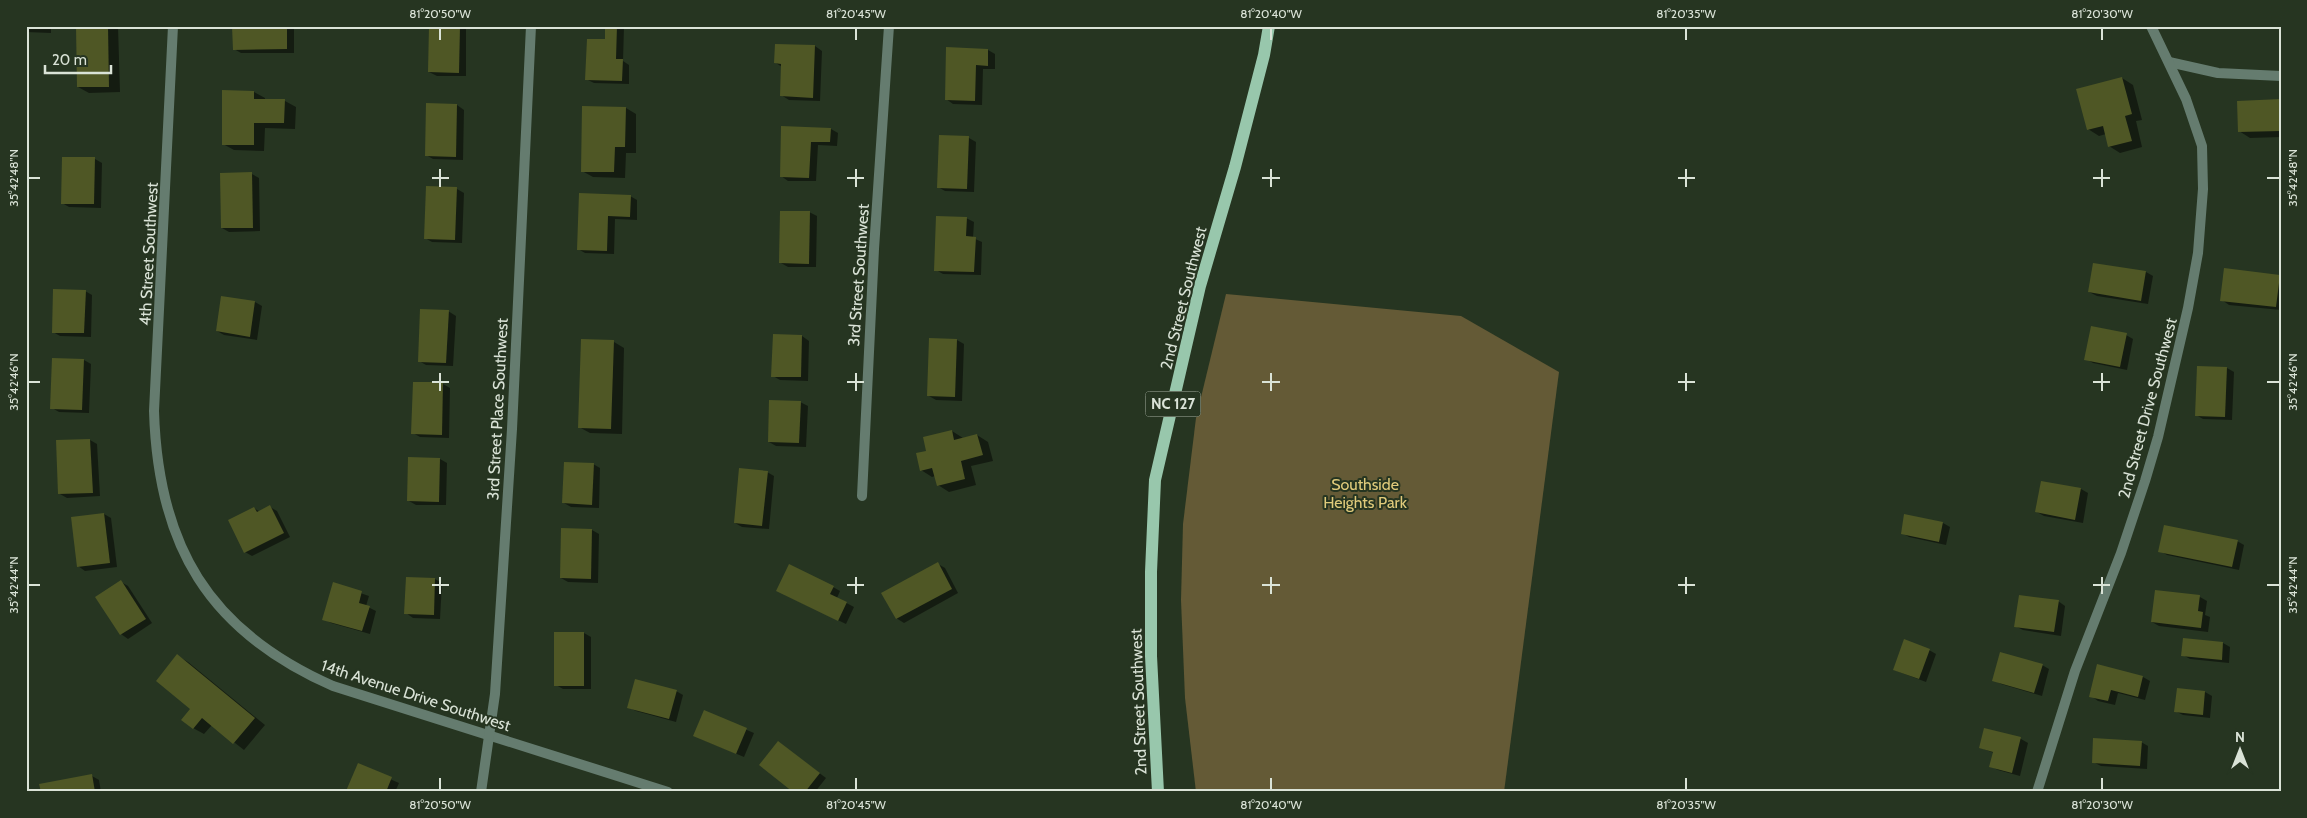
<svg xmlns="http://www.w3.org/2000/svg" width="2307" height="818" font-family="Cabin,sans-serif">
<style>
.green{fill:#645a36}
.shadow{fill:#0007}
.building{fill:#4f5725}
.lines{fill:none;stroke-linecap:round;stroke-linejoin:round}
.street{stroke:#657c6f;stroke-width:10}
.primary{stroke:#98c7ac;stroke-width:12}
.ticks{fill:none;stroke:#dae3d7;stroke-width:2}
.labels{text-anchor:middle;stroke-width:4;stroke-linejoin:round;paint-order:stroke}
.shield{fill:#263521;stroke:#a4afa0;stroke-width:1}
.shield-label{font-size:15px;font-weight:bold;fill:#dae3d7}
.street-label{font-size:16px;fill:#dae3d7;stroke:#263521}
.park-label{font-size:16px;fill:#e0cb7b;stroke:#263521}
.neatline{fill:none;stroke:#dae3d7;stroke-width:2}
.ticks-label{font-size:12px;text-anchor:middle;fill:#dae3d7}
</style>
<rect width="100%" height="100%" fill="#263521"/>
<polygon class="green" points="1226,294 1461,316 1559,372 1504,792 1196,792 1185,698 1181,600 1183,524 1196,418"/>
<g class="shadow">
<polygon points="26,26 51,26 51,33 26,32"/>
<polygon points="77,26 118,26 120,92 89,93 78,87"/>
<polygon points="234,26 294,26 294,53 241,53 234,49"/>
<polygon points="430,26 466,26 466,76 437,76 429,72"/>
<polygon points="606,26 624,27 623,61 629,65 629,84 594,83 586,79 606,40"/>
<polygon points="777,45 815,46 822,51 820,101 789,100 781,95 782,67 776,63"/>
<polygon points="988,50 995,54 995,69 983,69 982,105 953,104 946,99"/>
<polygon points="2122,78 2133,85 2142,120 2136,121 2142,147 2120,153 2109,146 2106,134 2099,136 2088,129"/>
<polygon points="224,92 254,92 265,98 265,100 285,101 296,107 295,129 265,128 264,151 234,150 223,144"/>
<polygon points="2281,101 2281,137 2250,138 2239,131"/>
<polygon points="457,105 464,110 463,160 433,159 426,155"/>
<polygon points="626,108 636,114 636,153 626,153 625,178 593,177 582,171"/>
<polygon points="783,127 831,129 838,133 837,146 818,145 816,181 788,181 781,176"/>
<polygon points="940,136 969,138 976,142 974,192 945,191 938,187"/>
<polygon points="63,158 95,159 102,163 101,208 69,207 62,203"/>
<polygon points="221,174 252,174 259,178 260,231 229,232 222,228"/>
<polygon points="457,189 464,193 462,243 432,242 425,238"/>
<polygon points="580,195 630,196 637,200 637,220 615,219 614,254 585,253 578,249"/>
<polygon points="809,212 817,216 816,267 788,267 781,263"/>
<polygon points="966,218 974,222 973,238 982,242 981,275 943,274 936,270"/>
<polygon points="2146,272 2153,276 2148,304 2097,296 2089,292"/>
<polygon points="2280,276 2281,310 2229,305 2222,300"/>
<polygon points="85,291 92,295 91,337 60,336 53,332"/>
<polygon points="222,297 255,302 262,306 257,340 224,335 217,331"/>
<polygon points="448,311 456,316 453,366 426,365 419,361"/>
<polygon points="2126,335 2133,339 2127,370 2093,363 2086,359"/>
<polygon points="802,336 809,341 808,381 780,380 773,376"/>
<polygon points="957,340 964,344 962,401 936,400 929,396"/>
<polygon points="614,342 624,348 622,434 590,433 579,427"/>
<polygon points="84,360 91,364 89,413 59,412 52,408"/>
<polygon points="2198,367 2227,368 2234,372 2232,420 2203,419 2196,415"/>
<polygon points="443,384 450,388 449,438 420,437 413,433"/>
<polygon points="800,402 808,406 806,447 776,446 769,442"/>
<polygon points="952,431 963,438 977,435 988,442 993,461 971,466 976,485 949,492 938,485 935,476 932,477 921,470"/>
<polygon points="90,440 97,444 100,496 67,498 60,494"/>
<polygon points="409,458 440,459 447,463 446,505 416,505 409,501"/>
<polygon points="593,464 600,468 599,508 571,507 564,503"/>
<polygon points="767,472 774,476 769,529 742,527 735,523"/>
<polygon points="2042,482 2081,489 2088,493 2083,523 2044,516 2037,512"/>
<polygon points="270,507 277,511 290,537 252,556 245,552 254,508 260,512"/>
<polygon points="104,514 111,518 117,567 85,571 78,566"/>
<polygon points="1943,523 1950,527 1946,545 1909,537 1902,533"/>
<polygon points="562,529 592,530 599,534 598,583 568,582 561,578"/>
<polygon points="2237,541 2244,545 2239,570 2167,555 2160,551"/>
<polygon points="938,564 945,568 958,593 904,623 896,618"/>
<polygon points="435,579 442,583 440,619 413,618 406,613"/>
<polygon points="121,582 128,586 152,623 128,639 121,634"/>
<polygon points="334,584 369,596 366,606 376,611 370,634 331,623 324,619"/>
<polygon points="833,587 840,591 837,598 854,607 846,624 785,595"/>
<polygon points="2200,597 2207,601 2205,615 2210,617 2208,632 2159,626 2152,622"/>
<polygon points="2058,601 2065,606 2061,636 2023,630 2015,626"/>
<polygon points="584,633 591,637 591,689 563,689 556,685"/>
<polygon points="2184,639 2223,643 2230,647 2229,663 2190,659 2183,655"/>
<polygon points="1929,650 1936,654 1926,682 1894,670"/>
<polygon points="178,656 188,662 265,725 244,750 212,725 204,734 193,728 192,709"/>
<polygon points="2042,665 2049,669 2042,696 2001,684 1994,680"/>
<polygon points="2098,666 2143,677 2150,681 2145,700 2118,693 2115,705 2098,701 2091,696"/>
<polygon points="676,691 683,695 676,722 636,711 628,707"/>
<polygon points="2205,692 2212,696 2210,718 2183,715 2175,711"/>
<polygon points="704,712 754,733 744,757 701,739"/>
<polygon points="1985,729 2021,739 2028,743 2020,776 1998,770 1990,766 1994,753 1981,748"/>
<polygon points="778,742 826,778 815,792 795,792"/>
<polygon points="2141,742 2148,746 2147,769 2101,766 2093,762"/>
<polygon points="358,765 399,783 395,792 348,791"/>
<polygon points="92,776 99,780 101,792 42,792"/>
</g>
<g class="building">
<rect x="26" y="26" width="18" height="3"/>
<polygon points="76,26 108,26 109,87 77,87"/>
<polygon points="232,26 287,26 287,49 233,50"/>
<polygon points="429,26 460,26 459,73 428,72"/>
<polygon points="605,26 617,26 616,59 623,59 622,81 585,80 587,39 605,39"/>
<polygon points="775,44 815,45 813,98 780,96 781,64 774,63"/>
<polygon points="946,47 988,49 988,66 976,65 975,101 945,100"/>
<polygon points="2122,77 2132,114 2125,116 2132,141 2108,147 2103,126 2087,130 2076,89"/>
<polygon points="222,90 254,91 254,99 285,99 284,123 254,123 254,145 222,145"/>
<polygon points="2281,99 2281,131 2238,132 2237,101"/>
<polygon points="426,103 457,104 456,157 425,156"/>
<polygon points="582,106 626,107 625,147 615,147 614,172 581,172"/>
<polygon points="781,126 831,128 830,142 811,142 809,178 780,177"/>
<polygon points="939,135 969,136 967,189 937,188"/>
<polygon points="62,157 95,157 94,204 61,204"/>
<polygon points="252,172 253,228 221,228 220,173"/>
<polygon points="426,186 457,187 455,240 424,239"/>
<polygon points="579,193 631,195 630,217 608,216 607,251 577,250"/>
<polygon points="780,211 810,211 809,264 779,263"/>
<polygon points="936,216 967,217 966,236 976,237 974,272 934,271"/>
<polygon points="2093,263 2146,271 2141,301 2088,292"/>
<polygon points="2224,268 2280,275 2276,307 2220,301"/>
<polygon points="53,289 86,290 84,333 52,333"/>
<polygon points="221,296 255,301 250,337 216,331"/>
<polygon points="420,309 449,310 446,363 418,362"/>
<polygon points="2091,326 2127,333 2120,367 2084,360"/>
<polygon points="773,334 802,335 801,377 771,377"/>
<polygon points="929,338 957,339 955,397 927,396"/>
<polygon points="581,339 614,340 611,429 578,428"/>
<polygon points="52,358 84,359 82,410 50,409"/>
<polygon points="2197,366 2227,367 2225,417 2195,416"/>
<polygon points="413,382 443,382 442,435 411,434"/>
<polygon points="769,400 801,401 799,443 768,442"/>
<polygon points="952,430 954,440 977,434 983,455 961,461 965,479 937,486 932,468 920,471 916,453 926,451 923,437"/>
<polygon points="90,439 93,493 58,494 56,440"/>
<polygon points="408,457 440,458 439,502 407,501"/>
<polygon points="564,462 594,463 592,505 562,503"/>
<polygon points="739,468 768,471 762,526 734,523"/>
<polygon points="2041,481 2081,488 2075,520 2035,512"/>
<polygon points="270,505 284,533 244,553 228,520 254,507 257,512"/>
<polygon points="104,513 110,563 77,567 71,517"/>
<polygon points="1904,514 1943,522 1939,542 1901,534"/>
<polygon points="2164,525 2238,540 2232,567 2158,552"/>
<polygon points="561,528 592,529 591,579 560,578"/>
<polygon points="938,562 952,589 896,619 881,593"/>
<polygon points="789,564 834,586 830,594 847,602 838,621 776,591"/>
<polygon points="406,577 435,578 434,615 404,614"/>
<polygon points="121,580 146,619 120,635 95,597"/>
<polygon points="333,582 362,591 359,603 370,606 362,631 322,620"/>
<polygon points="2155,590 2200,595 2198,611 2203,612 2201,628 2151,622"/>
<polygon points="2019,595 2059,600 2054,632 2014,627"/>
<rect x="554" y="632" width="30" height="54"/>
<polygon points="2183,638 2223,642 2222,660 2181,656"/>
<polygon points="1904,639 1930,649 1919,679 1893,670"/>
<polygon points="2000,652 2043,664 2034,693 1992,681"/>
<polygon points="177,654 255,718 233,744 202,718 193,729 181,720 190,709 156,681"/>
<polygon points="2097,664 2143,676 2138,697 2111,690 2108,701 2089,697"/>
<polygon points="635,679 677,690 669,719 627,708"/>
<polygon points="2177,688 2205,691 2203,715 2174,712"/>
<polygon points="704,710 747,728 736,754 693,736"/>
<polygon points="1984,728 2021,737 2012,773 1989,767 1993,752 1979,748"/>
<polygon points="2093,738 2142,741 2140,766 2092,763"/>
<polygon points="778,741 820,773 805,792 793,792 759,765"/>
<polygon points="358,763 392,777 386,792 346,791"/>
<polygon points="92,774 95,792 41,792 39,784"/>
</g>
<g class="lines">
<g class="street">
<path d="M 173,26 L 154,411 C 158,545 208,631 333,686 L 668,792"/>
<polyline points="2169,62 2218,73 2281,76"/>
<polyline points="862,496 874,249 889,26"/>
<polyline points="481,792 495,694 512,429 531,26"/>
<polyline points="2037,792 2075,671 2121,553 2145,481 2158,437 2188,308 2198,253 2203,189 2202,146 2186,99 2151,26"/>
</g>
<polyline class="primary" points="1158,792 1151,656 1151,572 1155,480 1200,286 1235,167 1264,55 1269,26"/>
</g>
<path class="ticks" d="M 440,28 L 440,40M 856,28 L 856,40M 1271,28 L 1271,40M 1686,28 L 1686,40M 2102,28 L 2102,40M 440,169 L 440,187M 856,169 L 856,187M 1271,169 L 1271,187M 1686,169 L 1686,187M 2102,169 L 2102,187M 28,178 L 40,178M 432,178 L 449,178M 847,178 L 864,178M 1262,178 L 1280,178M 1678,178 L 1695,178M 2093,178 L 2110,178M 2267,178 L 2280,178M 440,373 L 440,391M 856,373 L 856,391M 1271,373 L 1271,391M 1686,373 L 1686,391M 2102,373 L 2102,391M 28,382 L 40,382M 432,382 L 449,382M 847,382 L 864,382M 1262,382 L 1280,382M 1678,382 L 1695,382M 2093,382 L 2110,382M 2267,382 L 2280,382M 440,577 L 440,594M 856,577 L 856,594M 1271,577 L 1271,594M 1686,577 L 1686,594M 2102,577 L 2102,594M 28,585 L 40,585M 432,585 L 449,585M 847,585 L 864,585M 1262,585 L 1280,585M 1678,585 L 1695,585M 2093,585 L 2110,585M 2267,585 L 2280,585M 440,778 L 440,790M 856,778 L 856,790M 1271,778 L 1271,790M 1686,778 L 1686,790M 2102,778 L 2102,790"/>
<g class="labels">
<rect class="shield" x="1145.5" y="391.5" width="55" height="25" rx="4"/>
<g class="shield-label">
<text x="1173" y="409">NC 127</text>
</g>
<g class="street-label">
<text transform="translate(148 254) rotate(-87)" y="6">4th Street Southwest</text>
<text transform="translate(858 275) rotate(-86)" y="6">3rd Street Southwest</text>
<text transform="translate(1183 298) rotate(-76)" y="6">2nd Street Southwest</text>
<text transform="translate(2147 408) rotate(-75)" y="6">2nd Street Drive Southwest</text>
<text transform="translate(497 409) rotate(-87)" y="6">3rd Street Place Southwest</text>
<text transform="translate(416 695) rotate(18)" y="6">14th Avenue Drive Southwest</text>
<text transform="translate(1138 702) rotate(-92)" y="6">2nd Street Southwest</text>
</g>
<g class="park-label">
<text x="1365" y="490">Southside<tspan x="1365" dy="18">Heights Park</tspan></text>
</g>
</g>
<rect width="2307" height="818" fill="none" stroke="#263521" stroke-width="55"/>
<g transform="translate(2240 750)" stroke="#263521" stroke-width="4" paint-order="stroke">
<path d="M0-4L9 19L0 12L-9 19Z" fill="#dae3d7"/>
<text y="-8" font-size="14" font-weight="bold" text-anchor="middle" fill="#dae3d7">N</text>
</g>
<path d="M45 65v8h66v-8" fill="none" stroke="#dae3d7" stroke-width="2.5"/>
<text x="52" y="65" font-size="15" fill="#dae3d7" stroke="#263521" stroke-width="4" paint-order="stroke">20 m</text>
<rect x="28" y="28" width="2252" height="762" class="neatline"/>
<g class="ticks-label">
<text x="440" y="18">81°20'50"W</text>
<text x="856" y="18">81°20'45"W</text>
<text x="1271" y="18">81°20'40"W</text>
<text x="1686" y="18">81°20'35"W</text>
<text x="2102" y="18">81°20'30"W</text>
<text transform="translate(14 178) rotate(-90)" y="4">35°42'48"N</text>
<text transform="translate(2293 178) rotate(-90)" y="4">35°42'48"N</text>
<text transform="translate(14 382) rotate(-90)" y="4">35°42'46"N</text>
<text transform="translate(2293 382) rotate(-90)" y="4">35°42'46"N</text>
<text transform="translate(14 585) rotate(-90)" y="4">35°42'44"N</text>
<text transform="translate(2293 585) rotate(-90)" y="4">35°42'44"N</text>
<text x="440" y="809">81°20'50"W</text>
<text x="856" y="809">81°20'45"W</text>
<text x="1271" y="809">81°20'40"W</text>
<text x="1686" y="809">81°20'35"W</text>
<text x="2102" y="809">81°20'30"W</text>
</g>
</svg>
